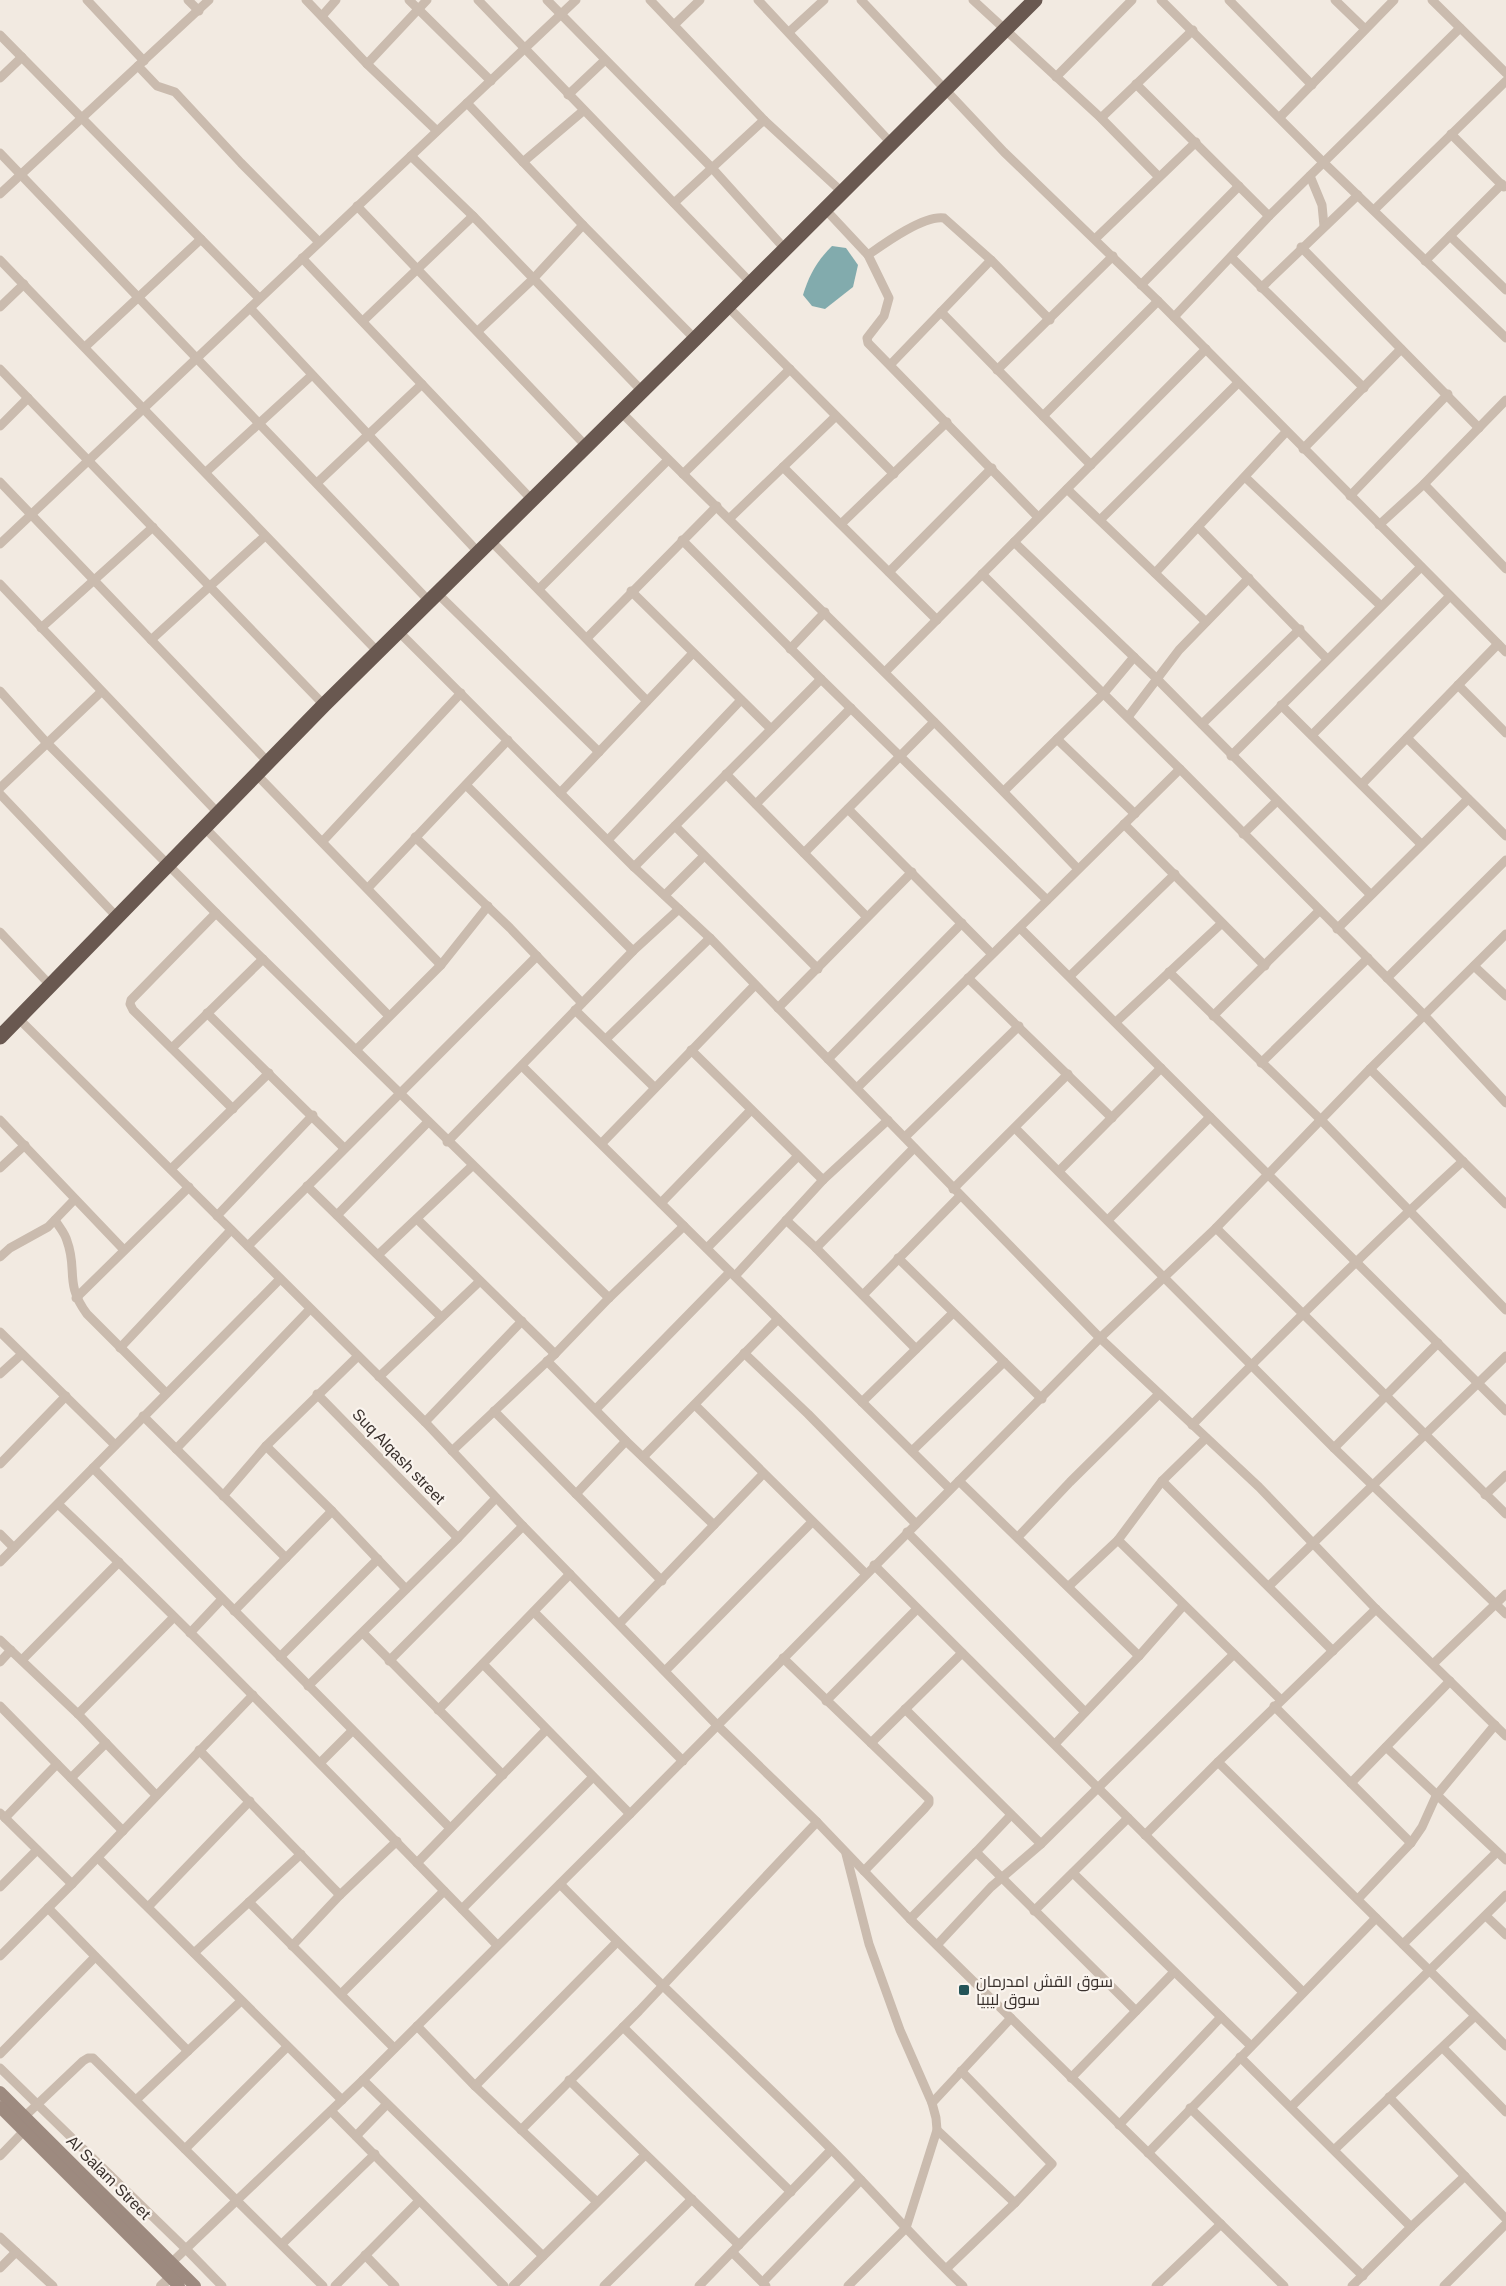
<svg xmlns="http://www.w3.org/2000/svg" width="1506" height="2286" font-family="Helvetica,Cairo,sans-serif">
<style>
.water{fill:#82abad}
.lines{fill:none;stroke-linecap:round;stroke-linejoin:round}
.minor{stroke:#cabbae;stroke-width:9}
.tertiary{stroke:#cabbae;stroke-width:10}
.secondary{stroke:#9d8a7f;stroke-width:12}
.trunk{stroke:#695850;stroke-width:15}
.poi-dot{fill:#245458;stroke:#faf4ee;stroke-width:2}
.labels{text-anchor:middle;stroke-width:4.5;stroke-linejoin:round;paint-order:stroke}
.street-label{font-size:16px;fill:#39302c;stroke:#faf4ee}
.poi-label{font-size:16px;fill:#39302c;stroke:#faf4ee;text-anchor:start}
</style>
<rect width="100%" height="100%" fill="#f2eae1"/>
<path class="water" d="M 832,246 L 846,248 L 858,265 L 853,287 L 825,309 L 812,306 L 803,295 C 809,275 817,261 832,246 Z"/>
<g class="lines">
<g class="minor">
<polyline points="87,0 144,61"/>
<polyline points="188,0 199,11"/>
<polyline points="306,0 367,64 437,131"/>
<polyline points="409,0 491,81"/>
<polyline points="478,0 751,283"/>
<polyline points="547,0 712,168 785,249"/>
<polyline points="650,0 764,120 842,192"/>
<polyline points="758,0 891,143"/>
<polyline points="861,0 1004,152 1158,301 1506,652"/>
<polyline points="973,0 1101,118 1159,177"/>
<polyline points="1161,0 1323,162 1506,338"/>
<polyline points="1229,0 1312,85"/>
<polyline points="1335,0 1365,29"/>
<polyline points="1432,0 1506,73"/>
<polyline points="322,16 336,0"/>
<polyline points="674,25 700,0"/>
<polyline points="789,32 824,0"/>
<polyline points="0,35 259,298"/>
<polyline points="367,64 427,0"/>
<polyline points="138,66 157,86 175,92 241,163 319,242"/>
<polyline points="1056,77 1132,0"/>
<polyline points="0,78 22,57"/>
<polyline points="1136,84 1269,216"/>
<polyline points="568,95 605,60"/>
<polyline points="467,103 583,225 695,339"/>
<polyline points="1280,117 1394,0"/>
<polyline points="1101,118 1193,30"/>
<polyline points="1451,134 1504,187"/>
<polyline points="0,153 429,601"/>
<polyline points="411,156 473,216 642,391"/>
<polyline points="523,162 583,111"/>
<polyline points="1310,176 1322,205 1324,226"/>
<polyline points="0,194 209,0"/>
<polyline points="674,203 764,120"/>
<polyline points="357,206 586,446"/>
<polyline points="825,209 868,255"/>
<polyline points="1374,210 1506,81"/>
<polyline points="1450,236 1506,290"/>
<polyline points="1095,239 1196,142"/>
<polyline points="1301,247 1479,428"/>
<polyline points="1231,257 1364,388"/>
<polyline points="302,258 532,500"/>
<polyline points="0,260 378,652"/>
<polyline points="1425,261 1502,184"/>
<polyline points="1141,285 1239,186"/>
<polyline points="1261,288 1358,195"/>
<polyline points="0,307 24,284"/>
<polyline points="728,307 894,474"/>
<polyline points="250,308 478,552"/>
<polyline points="941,312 1091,465"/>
<polyline points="1174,317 1269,216 1460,28"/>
<polyline points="363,321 473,216"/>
<polyline points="478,331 533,279 583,225"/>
<polyline points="85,347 201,239"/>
<polyline points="890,365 991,260"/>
<polyline points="0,369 324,705"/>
<polyline points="997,370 1113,256"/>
<path d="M 621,412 C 773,565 930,713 1078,869"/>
<polyline points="1043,416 1158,301"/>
<polyline points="0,426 28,398"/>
<polyline points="1303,449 1401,349"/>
<polyline points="783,467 937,620"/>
<polyline points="206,472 312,375"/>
<polyline points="683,474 790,369"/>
<polyline points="1245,477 1381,606"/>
<polyline points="0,482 268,762"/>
<polyline points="317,483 422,384"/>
<polyline points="1424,484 1506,569"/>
<polyline points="1067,489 1206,622"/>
<polyline points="1350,496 1448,394"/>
<path d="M 1038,517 L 868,343 L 867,338 L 884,316 L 889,298 L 868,255 C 885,243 924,215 944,218 L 991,260 L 1050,320"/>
<polyline points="729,519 836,416"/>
<polyline points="1100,520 1238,383"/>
<polyline points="841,524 947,422"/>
<polyline points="1379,525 1424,484 1506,400"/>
<polyline points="1198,527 1327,659"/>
<polyline points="490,540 647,701"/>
<polyline points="682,540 821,679 1047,900"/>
<polyline points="1014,542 1157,679 1370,894"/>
<polyline points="0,544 576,0"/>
<polyline points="889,572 992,468"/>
<polyline points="1155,573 1286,432"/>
<polyline points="982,574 1180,769"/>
<polyline points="0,584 218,813"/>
<polyline points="539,589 668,460"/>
<polyline points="631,591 771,729"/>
<polyline points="437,593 599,752"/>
<polyline points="41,628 153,527"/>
<polyline points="398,631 634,867 710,938 1100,1338 1259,1487 1376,1609 1506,1736"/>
<polyline points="587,638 717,506"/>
<polyline points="151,640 265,536"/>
<polyline points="790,649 825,612"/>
<polyline points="885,672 1206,349"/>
<polyline points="1458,685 1506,733"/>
<polyline points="0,691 46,742 216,913 609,1298"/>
<polyline points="1281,705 1421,844"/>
<polyline points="1128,717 1179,650 1249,578"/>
<polyline points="1202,724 1300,629"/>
<polyline points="1312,735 1450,596"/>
<polyline points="1407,738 1506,836"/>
<polyline points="1057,739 1135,814"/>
<polyline points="1231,756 1421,567"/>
<polyline points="256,774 441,965"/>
<polyline points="726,774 867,917"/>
<polyline points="1362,784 1498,644"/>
<polyline points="466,785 633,951"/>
<polyline points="0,788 101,692"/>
<polyline points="1004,791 1104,693 1134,657"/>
<polyline points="560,793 693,653"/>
<polyline points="0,794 117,917"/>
<polyline points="756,804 851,708"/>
<polyline points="848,809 992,954"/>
<polyline points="1124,824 1265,966"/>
<polyline points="675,826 818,969"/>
<polyline points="204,827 389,1016"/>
<polyline points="1243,834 1277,801"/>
<polyline points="415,837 510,928 582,1003"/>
<polyline points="608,840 741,700"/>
<polyline points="323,841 461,693"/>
<polyline points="804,853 934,722"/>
<polyline points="634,867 821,679"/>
<polyline points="368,888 508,740"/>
<polyline points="665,895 704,856"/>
<polyline points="216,913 131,1000 130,1004 133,1010 233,1109"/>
<polyline points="1020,928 1506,1411"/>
<polyline points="1337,929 1468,799"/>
<polyline points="0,932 51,986"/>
<polyline points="1474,966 1506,996"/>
<polyline points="1169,972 1321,1120 1506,1310"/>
<polyline points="1070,976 1175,874"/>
<polyline points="968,978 1112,1118"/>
<polyline points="1387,978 1506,860"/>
<polyline points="778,1008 912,872"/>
<polyline points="575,1010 654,1087"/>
<polyline points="207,1013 344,1148"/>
<polyline points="1213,1016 1319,911"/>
<polyline points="19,1019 425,1422 523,1526 717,1725 817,1822 910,1919 1284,2286"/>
<polyline points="1116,1022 1222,923"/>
<polyline points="606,1039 710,938"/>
<polyline points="172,1048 263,959"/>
<polyline points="356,1050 441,965 488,906"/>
<polyline points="691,1050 823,1180"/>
<polyline points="828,1059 962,923"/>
<polyline points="1261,1063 1368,958"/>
<polyline points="522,1066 950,1489"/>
<polyline points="1370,1069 1506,1204"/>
<polyline points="857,1088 1180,769 1424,1015 1506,1103"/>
<polyline points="0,1120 124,1250"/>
<polyline points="1015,1128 1334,1448 1506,1614"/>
<polyline points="905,1137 1019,1026"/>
<polyline points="447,1142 633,951 679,909"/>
<polyline points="602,1143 755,985"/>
<polyline points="0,1168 25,1145"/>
<polyline points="171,1169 269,1073"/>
<polyline points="1059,1171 1161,1068"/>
<polyline points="307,1186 441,1317"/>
<polyline points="953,1189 1068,1074"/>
<polyline points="661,1203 751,1110"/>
<polyline points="337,1215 428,1122"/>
<polyline points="217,1216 313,1115"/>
<polyline points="417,1219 555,1354"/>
<path d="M 55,1220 C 59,1227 65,1233 67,1241 C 78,1270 64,1283 87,1314 L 166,1393"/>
<polyline points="786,1220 816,1248 916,1349"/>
<polyline points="1108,1220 1210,1117"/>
<polyline points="1216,1228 1506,1514"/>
<polyline points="248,1246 537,956"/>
<polyline points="707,1248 798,1156"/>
<polyline points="816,1248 914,1148"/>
<polyline points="378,1255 472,1166"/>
<polyline points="0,1257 10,1248 48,1227 74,1200"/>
<polyline points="898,1258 1042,1399"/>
<polyline points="735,1276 823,1180 888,1120"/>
<polyline points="863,1295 960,1196"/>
<polyline points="76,1298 189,1187"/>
<polyline points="0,1332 115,1445"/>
<polyline points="120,1348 231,1230"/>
<polyline points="744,1353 808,1414 916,1524"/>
<polyline points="547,1361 626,1441 714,1525 620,1623"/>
<polyline points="0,1374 22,1354"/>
<polyline points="379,1377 480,1281"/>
<polyline points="317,1394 458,1538"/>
<polyline points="862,1402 953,1313"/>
<polyline points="695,1405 866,1574"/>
<polyline points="596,1409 730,1272"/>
<polyline points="494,1411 662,1581"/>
<polyline points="143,1416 286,1558"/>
<polyline points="425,1422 522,1321"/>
<path d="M 1192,1425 C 1281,1335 1370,1246 1463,1161"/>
<polyline points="266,1446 332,1511 406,1589"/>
<polyline points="1334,1448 1438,1343"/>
<polyline points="176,1449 310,1309"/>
<polyline points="452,1451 555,1354 609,1298 684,1226"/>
<polyline points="912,1451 1004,1362"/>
<polyline points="643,1457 778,1319"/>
<polyline points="0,1464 66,1396"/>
<polyline points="93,1468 449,1827"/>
<polyline points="959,1481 1139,1656"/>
<polyline points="1162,1481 1333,1651"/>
<polyline points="576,1494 626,1441"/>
<polyline points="1485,1495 1506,1475"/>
<polyline points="223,1496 266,1446 358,1356"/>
<path d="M 58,1504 C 209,1647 352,1797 497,1945"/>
<polyline points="714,1525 763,1474"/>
<polyline points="907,1532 1085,1712"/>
<polyline points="0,1534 14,1548"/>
<polyline points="1018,1537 1070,1482 1159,1394"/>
<polyline points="1118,1540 1280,1699"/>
<polyline points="0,1562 280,1279"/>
<polyline points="874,1565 1303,1992"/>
<polyline points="1069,1586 1118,1540 1162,1481 1206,1438"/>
<polyline points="1269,1586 1506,1356"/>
<polyline points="1376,1609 1218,1762 1506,2046"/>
<polyline points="234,1611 332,1511"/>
<polyline points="534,1612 683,1761"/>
<polyline points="190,1633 222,1599"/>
<polyline points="363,1633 503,1775"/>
<polyline points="0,1640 78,1714 156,1795"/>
<polyline points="280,1657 378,1559"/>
<polyline points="783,1658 929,1799 929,1803 924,1809 864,1871"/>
<polyline points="22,1660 119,1562"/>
<polyline points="389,1661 523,1526"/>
<polyline points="0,1662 11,1650"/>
<polyline points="483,1664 630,1814"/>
<polyline points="1433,1664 1506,1594"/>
<polyline points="665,1671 812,1522"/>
<polyline points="308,1686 458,1538 496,1498"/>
<polyline points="826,1701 917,1609"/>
<polyline points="0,1706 123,1831"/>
<polyline points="1274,1706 1411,1843"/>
<polyline points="905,1709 1041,1844"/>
<polyline points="438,1710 570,1574"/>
<polyline points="78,1714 173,1618"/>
<polyline points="871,1743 962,1653"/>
<polyline points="1055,1744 1139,1656 1183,1606"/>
<polyline points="1386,1747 1506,1860"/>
<polyline points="199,1750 340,1895"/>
<polyline points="321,1762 352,1731"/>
<polyline points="71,1778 106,1743"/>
<polyline points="1351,1783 1450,1681"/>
<polyline points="0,1813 72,1884"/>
<polyline points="1011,1815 976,1852 1136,2011"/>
<polyline points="5,1818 57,1764"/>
<polyline points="1145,1835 1218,1762"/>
<polyline points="846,1854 869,1944 900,2030 932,2103 936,2118 937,2130 906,2228 848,2286"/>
<polyline points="98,1858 342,2100"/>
<polyline points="417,1863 546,1730"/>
<polyline points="1073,1873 1251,2046"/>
<path d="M 560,1884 C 648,1974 741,2059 830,2148 C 875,2193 917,2242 963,2286"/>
<polyline points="0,1887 37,1850"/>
<polyline points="1358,1899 1411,1843 1422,1827 1436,1796 1495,1725"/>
<polyline points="249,1902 394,2048"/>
<polyline points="148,1907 250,1801"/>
<polyline points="48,1908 188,2051"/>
<polyline points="462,1909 593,1777"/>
<polyline points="1034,1911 1128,1818"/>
<polyline points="1486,1916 1506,1935"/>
<polyline points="910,1919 976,1852"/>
<polyline points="1403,1944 1497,1852"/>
<polyline points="937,1945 991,1887 1041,1844 1234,1654"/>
<polyline points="292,1946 340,1895 397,1841"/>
<polyline points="194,1953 301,1854"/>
<polyline points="0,1956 72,1884 253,1695"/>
<polyline points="341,1994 444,1891"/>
<polyline points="417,2026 475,2086 596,2201"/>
<polyline points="623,2027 791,2192"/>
<polyline points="1443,2048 1506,2112"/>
<polyline points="0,2054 95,1957"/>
<polyline points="1240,2057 1411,2227 1352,2286"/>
<polyline points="0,2068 186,2249 222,2286"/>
<polyline points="1071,2078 1174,1972"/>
<polyline points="363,2080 543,2256"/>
<polyline points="569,2080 739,2245"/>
<polyline points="475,2086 617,1942"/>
<polyline points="1389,2097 1506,2219"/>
<polyline points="136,2100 241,2001"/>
<polyline points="932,2103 1011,2018"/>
<polyline points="1291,2107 1506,1895"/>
<polyline points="1190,2108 1363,2276"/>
<polyline points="331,2111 504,2286"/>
<polyline points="24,2117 83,2061 88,2058 93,2058 323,2286"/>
<polyline points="1119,2125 1221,2017"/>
<polyline points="521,2130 639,2011 817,1822"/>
<polyline points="937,2130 1015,2203"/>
<polyline points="356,2136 387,2104"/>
<polyline points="185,2149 287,2047"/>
<polyline points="1334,2150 1475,2016"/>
<polyline points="1148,2153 1376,1918"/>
<polyline points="0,2156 24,2131"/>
<polyline points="1411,2227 1465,2176"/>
<polyline points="0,2237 53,2286"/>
<polyline points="282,2244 375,2154"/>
<polyline points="732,2252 766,2286"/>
<polyline points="365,2255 395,2286"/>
<polyline points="169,2265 363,2080 630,1814 1100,1338 1216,1228 1370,1069 1506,934"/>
<polyline points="0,2268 16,2252"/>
<polyline points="946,2269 1015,2203 1052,2164 961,2071"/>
<polyline points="763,2282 861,2180"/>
<polyline points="335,2286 419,2201"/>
<polyline points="513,2286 645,2155"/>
<polyline points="604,2286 692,2199"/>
<polyline points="699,2286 831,2150"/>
<polyline points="1156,2286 1221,2224"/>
<polyline points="1444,2286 1506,2224"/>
</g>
<polyline class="tertiary" points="161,2286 176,2272"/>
<g class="secondary">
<polyline points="0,2092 195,2286"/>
<polyline points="0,2107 179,2286"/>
</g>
<polyline class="trunk" points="0,1037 324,705 695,339 1035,0"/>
</g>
<rect class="poi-dot" x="958" y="1984" width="12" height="12" rx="3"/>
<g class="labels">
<g class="street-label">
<text transform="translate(399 1456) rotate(46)" y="6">Suq Alqash street</text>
<text transform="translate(109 2177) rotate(45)" y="6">Al Salam Street</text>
</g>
<g class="poi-label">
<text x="976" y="1987">سوق القش امدرمان<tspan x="976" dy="18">سوق ليبيا</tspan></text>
</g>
</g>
</svg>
